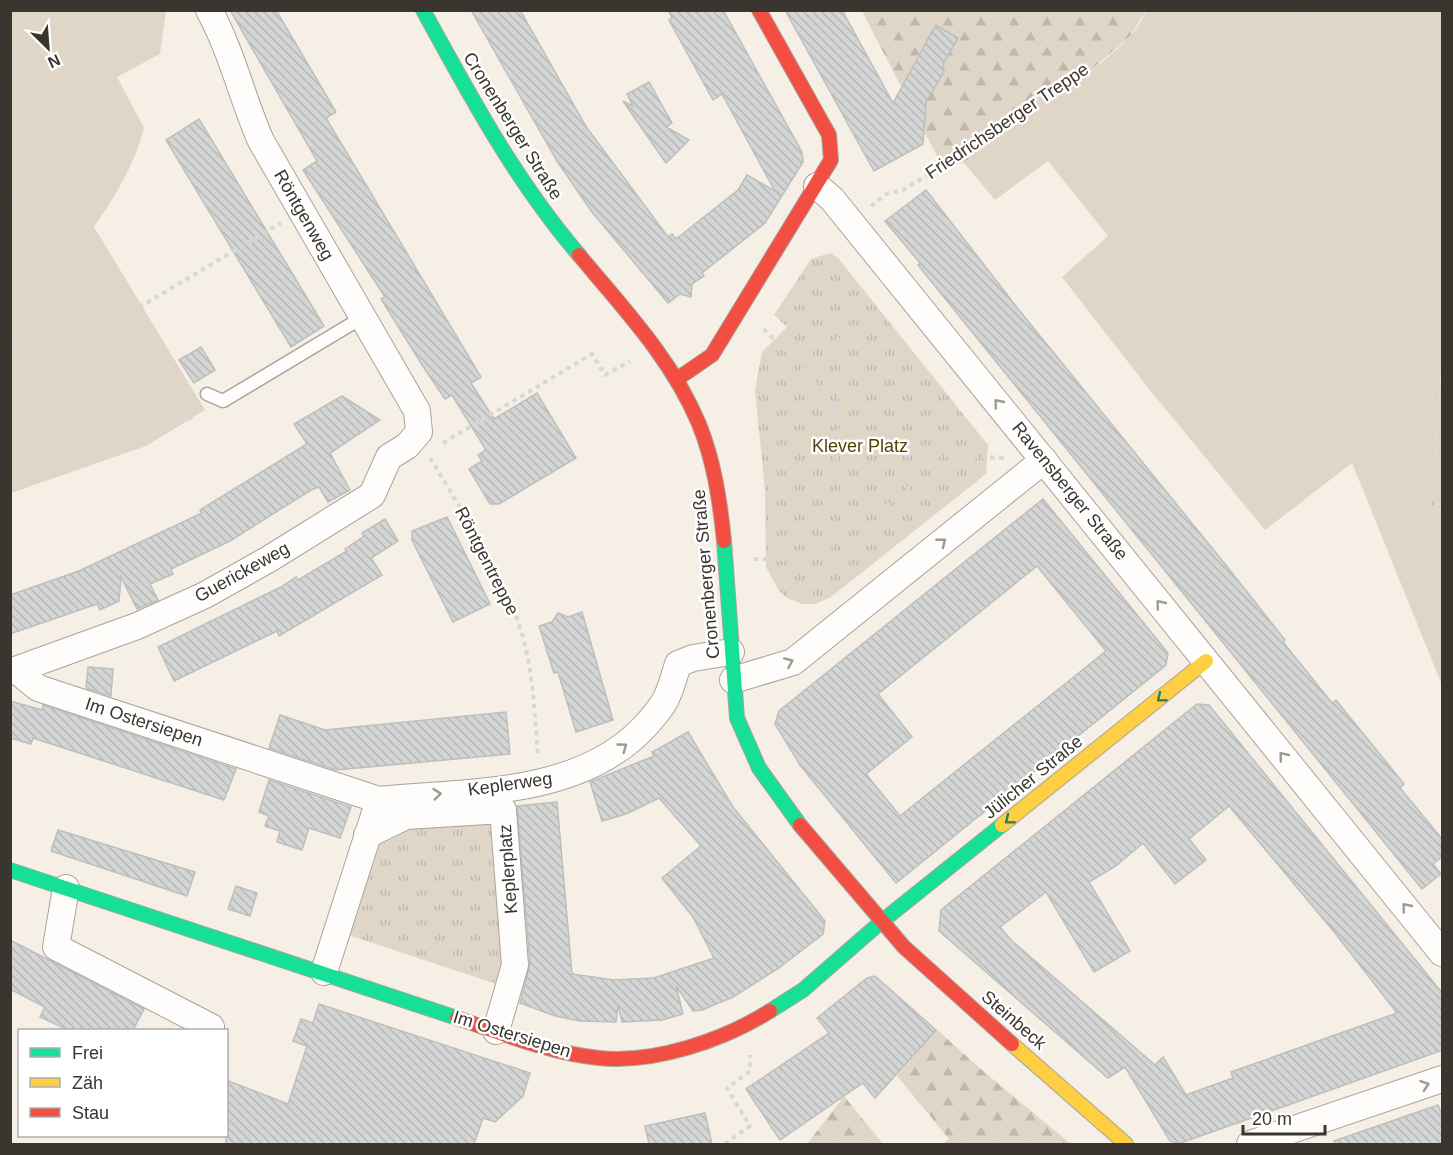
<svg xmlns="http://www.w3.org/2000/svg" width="1453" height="1155" font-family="Helvetica,sans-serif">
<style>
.grass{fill:url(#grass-tufts)}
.forest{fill:url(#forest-firs)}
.garden{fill:#e0d6c7}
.building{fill:url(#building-back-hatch);stroke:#bebebc;stroke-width:1.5;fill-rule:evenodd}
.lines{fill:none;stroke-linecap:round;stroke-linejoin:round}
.lane-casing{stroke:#a8a49c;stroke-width:15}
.street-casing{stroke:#a8a49c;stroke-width:28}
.fast-casing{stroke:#a8a49c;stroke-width:16}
.slow-casing{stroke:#a8a49c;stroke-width:16}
.jam-casing{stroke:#a8a49c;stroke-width:16}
.path{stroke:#d9d7d5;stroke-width:4;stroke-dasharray:4.5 4.5;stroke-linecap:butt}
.lane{stroke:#fefdfb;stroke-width:12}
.street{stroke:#fefdfb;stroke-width:26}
.fast{stroke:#16e098;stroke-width:14}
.slow{stroke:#ffcf43;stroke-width:14}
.jam{stroke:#f24e42;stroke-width:14}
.oneway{stroke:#9c9a95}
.oneway2{stroke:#2a825e}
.labels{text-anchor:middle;stroke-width:5;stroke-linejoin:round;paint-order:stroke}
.street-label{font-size:18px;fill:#3a362f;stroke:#fff}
.park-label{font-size:18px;fill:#593e08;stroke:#fff}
</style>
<defs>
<pattern id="grass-tufts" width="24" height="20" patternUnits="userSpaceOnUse" patternTransform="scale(1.5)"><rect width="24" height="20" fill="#e0d6c7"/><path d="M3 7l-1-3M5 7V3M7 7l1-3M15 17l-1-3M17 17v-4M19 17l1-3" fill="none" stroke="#c1b8ab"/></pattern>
<pattern id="forest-firs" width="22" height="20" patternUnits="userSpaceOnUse" patternTransform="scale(1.5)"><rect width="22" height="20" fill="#e0d6c7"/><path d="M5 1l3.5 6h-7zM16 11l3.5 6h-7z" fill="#c1b8ab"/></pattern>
<pattern id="building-back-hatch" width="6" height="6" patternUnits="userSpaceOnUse" patternTransform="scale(1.5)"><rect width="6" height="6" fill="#d4d6d6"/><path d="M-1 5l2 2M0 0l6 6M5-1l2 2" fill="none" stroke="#b7b8b8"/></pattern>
</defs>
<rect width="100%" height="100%" fill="#f6efe5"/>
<g class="grass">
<polygon points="830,253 838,258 988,445 986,474 831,597 815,604 802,604 787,598 779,591 766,567 765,491 755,390 762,352 787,327 774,315 811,259"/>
<polygon points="1442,360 1442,509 1431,512"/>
<polygon points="482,820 491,826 495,838 504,956 497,984 345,934 372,850 406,825"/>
</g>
<g class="forest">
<polygon points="862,11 1146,11 1130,36 1073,86 1013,125 964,163 941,164"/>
<polygon points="936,1029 983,1071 1071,1144 943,1144 949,1139 897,1076"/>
<polygon points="844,1096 883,1144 807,1144"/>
</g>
<g class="garden">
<path d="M 10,11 L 166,11 L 160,54 L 117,77 L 144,128 C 134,166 116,195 94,227 L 205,410 L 146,446 L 11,493 Z"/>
<path d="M 1146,11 L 1442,11 L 1442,360 L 1431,512 L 1442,509 L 1442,685 L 1352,463 L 1265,530 L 1149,389 L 1062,277 L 1108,236 L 1048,161 L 995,200 L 964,163 C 981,150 998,136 1015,124 C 1049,101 1134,48 1146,11 Z"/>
</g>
<g class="building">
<polygon points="230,10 276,10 336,112 326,118 481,377 471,383 494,419 537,393 576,458 499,504 490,504 469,469 482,461 478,455 486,450 452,395 445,399 424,368 381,299 385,297 303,170 317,161"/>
<polygon points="471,10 520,10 587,128 668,237 672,234 676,239 738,190 747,175 775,191 722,94 713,100 669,20 672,18 668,10 723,10 802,152 803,162 765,223 702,273 704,276 692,284 691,297 680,294 668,303 592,212 557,161"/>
<polygon points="785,10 842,10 893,103 936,25 958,38 943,64 944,72 926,102 923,144 874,171"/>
<polygon points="649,82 672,123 666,127 689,140 666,163 623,101 633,106 627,94"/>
<polygon points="199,119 324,326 291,347 166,140"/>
<polygon points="926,190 1019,310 1225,564 1285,640 1283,642 1332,703 1336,700 1404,784 1400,788 1443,840 1443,856 1433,864 1441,874 1422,889 918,265 920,263 885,221"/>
<polygon points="201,347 215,370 194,383 179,360"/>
<polygon points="342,396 380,420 330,453 350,490 328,502 319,487 311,490 230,541 171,569 173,574 150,584 158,600 137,609 121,577 119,601 100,610 97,604 10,634 10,595 79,571 202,513 200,510 307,444 294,424"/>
<path d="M 1043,499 L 1168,653 L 1166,665 L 896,883 L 800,765 L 775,724 L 779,711 ZM 1037,566 L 1106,651 L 900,816 L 866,774 L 912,737 L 878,694 Z"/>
<polygon points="447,517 490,604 453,622 412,540 412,531"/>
<polygon points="385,519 398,541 371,558 382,575 279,636 277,631 174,681 158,647 281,587 296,577 298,580 347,551 345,549 364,536 362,533"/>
<polygon points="582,612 613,720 576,732 558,672 554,673 539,626 552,622 558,613 568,617"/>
<polygon points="88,667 113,669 111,696 86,688"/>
<polygon points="10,701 42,710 43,705 236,769 224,800 33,738 31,744 10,738"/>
<path d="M 1197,704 L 1209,705 L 1443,994 L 1443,1050 L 1178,1144 L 1170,1141 L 1125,1067 L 1108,1078 L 939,931 L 941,910 ZM 1229,806 L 1335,933 L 1397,1013 L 1231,1072 L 1233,1078 L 1186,1095 L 1163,1057 L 1155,1065 L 1013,942 L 1000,927 L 1046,892 L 1094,972 L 1130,951 L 1089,882 L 1116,866 L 1143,843 L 1175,884 L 1206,860 L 1189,839 Z"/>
<polygon points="506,712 510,754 336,770 269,748 280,715 325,730"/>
<polygon points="688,732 733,807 825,921 823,934 779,968 733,997 702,1010 693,1011 676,986 683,1014 662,1020 622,1022 618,1005 616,1022 580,1021 555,1016 520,1003 530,964 517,806 557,802 572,974 614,980 654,978 714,958 693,917 662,878 701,846 659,798 626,814 602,821 590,782 654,756 652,752"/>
<polygon points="269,780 351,807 340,838 309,828 302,850 277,842 280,831 265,826 269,816 259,812"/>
<polygon points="58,830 195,872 187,896 51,851"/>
<polygon points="236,886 257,893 250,916 228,909"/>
<polygon points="10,940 144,1009 133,1030 68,1030 40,1017 45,1007 10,989"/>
<polygon points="875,976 936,1030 875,1098 863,1083 780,1140 746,1089 829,1033 817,1018 867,978"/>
<polygon points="319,1004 530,1073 523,1096 495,1122 483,1118 474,1144 226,1144 226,1080 288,1104 307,1046 293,1041 301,1019 313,1023"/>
<polygon points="1438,1105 1443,1117 1443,1144 1335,1144 1334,1141"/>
<polygon points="705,1113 712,1144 649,1144 645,1126"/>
</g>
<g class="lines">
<g class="lane-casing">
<polyline id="lane" points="207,394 223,401 363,317"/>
</g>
<g class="street-casing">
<g id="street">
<polyline points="817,186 832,199 1442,953"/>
<polyline points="16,670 38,688 379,800 324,972"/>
<path d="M 10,672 L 137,626 L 205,595 L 269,559 L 372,495 L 389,457 L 407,446 L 419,432 L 417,411 L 261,141 C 242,98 232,52 209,10"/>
<polyline points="733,680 793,662 1044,460"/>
<path d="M 379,800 C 469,791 582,797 647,724 C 655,715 664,705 668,694 C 672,685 675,674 678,664 L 693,658 L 731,652"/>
<polyline points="367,835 406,816 503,810 515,965 496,1031"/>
<polyline points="66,888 56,947 211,1027"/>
<polyline points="1250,1144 1442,1079"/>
</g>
</g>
<g class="fast-casing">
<g id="fast">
<path d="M 423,10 C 470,96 515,180 579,255"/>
<polyline points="724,541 737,718 759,768 800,825"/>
<polyline points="10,870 457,1018"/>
<polyline points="770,1011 803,990 881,922 1002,825"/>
</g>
</g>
<g class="slow-casing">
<g id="slow">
<polyline points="1002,825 1206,661"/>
<polyline points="1012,1044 1126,1144"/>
</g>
</g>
<g class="jam-casing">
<g id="jam">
<path d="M 579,255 C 623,308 672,359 699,424 C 714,461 720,501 724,541"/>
<polyline points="677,379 712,355 831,160 829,135 759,10"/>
<polyline points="800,825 904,947 1012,1044"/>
<path d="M 457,1018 C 504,1034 550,1053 599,1058 C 654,1064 724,1040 770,1011"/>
</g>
</g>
<g class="path">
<path d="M 1305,10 C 1311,99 1337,182 1363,267 C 1385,339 1407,412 1429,484 L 1438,495 L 1442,495"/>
<polyline points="10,55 71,195 191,418 141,439 10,484"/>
<path d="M 871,206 L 888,193 L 903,190 C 955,157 1123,63 1141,10"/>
<polyline points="10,207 69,189"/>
<path d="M 764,329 C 788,356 834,392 838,429 C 841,450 833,473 829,494 L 843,511 L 854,518"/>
<polyline points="10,347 143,305 281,223"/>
<path d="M 832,405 C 853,383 855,363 838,339"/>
<polyline points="443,443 592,354 605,375 630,361"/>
<path d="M 838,444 C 849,445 861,448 873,447 C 895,445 900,441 913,462"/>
<path d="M 430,458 C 460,507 491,558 514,611 C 533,656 534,708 538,756"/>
<polyline points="754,559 816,559 846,533 854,518 866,511 894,503 908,490 913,462 933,454 1005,458"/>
<polyline points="725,1144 750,1126 727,1088 750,1071 750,1055"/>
</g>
<use href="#lane" class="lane"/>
<use href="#street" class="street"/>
<use href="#fast" class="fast"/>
<use href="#slow" class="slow"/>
<use href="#jam" class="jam"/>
</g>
<defs><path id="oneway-chevron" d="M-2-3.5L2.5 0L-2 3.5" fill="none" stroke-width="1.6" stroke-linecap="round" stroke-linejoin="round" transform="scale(1.5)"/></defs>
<g class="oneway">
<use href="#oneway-chevron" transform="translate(998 403) rotate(-129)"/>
<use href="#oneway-chevron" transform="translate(942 542) rotate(-39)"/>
<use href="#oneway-chevron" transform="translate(1160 604) rotate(-129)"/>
<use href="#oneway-chevron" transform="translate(789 662) rotate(-24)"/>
<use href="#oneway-chevron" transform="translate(623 747) rotate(-36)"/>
<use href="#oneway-chevron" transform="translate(1283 756) rotate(-129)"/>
<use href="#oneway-chevron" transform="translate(437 794) rotate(-6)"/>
<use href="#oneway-chevron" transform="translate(1406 907) rotate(-129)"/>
<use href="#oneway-chevron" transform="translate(1425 1085) rotate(-19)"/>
</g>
<g class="oneway2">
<use href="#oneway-chevron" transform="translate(1161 698) rotate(141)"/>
<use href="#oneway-chevron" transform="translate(1009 820) rotate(141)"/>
</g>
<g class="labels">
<g class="street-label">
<text transform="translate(1007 121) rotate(-34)" y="6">Friedrichsberger Treppe</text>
<text transform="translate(513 126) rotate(58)" y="6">Cronenberger Straße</text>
<text transform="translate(304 215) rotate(60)" y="6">Röntgenweg</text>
<text transform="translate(1070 491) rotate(51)" y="6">Ravensberger Straße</text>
<text transform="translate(487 561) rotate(63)" y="6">Röntgentreppe</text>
<text transform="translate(242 572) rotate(-29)" y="6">Guerickeweg</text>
<text transform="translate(706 574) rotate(-95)" y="6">Cronenberger Straße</text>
<text transform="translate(144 722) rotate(18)" y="6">Im Ostersiepen</text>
<text transform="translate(1033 777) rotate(-39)" y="6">Jülicher Straße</text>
<text transform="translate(510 784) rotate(-8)" y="6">Keplerweg</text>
<text transform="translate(508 869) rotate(-94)" y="6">Keplerplatz</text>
<text transform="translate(1014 1020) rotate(41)" y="6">Steinbeck</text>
<text transform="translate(512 1034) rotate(17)" y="6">Im Ostersiepen</text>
</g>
<g class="park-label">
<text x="860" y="452">Klever Platz</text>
</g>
</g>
<rect width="1453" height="1155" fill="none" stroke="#3a362f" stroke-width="24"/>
<rect x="18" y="1029" width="210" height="108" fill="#ffffff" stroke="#b0afac" stroke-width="1.5"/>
<rect x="30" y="1048" width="30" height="9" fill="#16e098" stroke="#b0afac" stroke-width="1.5"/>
<text x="72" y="1059" font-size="18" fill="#3a362f">Frei</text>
<rect x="30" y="1078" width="30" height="9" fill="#ffcf43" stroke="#b0afac" stroke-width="1.5"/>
<text x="72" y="1089" font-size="18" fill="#3a362f">Zäh</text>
<rect x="30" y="1108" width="30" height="9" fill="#f24e42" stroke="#b0afac" stroke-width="1.5"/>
<text x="72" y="1119" font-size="18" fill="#3a362f">Stau</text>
<g transform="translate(48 48) rotate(155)" stroke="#ffffff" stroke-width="4.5" paint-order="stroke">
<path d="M0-4.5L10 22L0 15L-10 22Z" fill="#3a362f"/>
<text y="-9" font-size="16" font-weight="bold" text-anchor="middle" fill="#3a362f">N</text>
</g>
<path d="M1243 1125v9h82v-9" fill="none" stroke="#3a362f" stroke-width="3"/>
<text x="1252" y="1125" font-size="18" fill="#3a362f" stroke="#ffffff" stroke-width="4.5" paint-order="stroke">20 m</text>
</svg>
